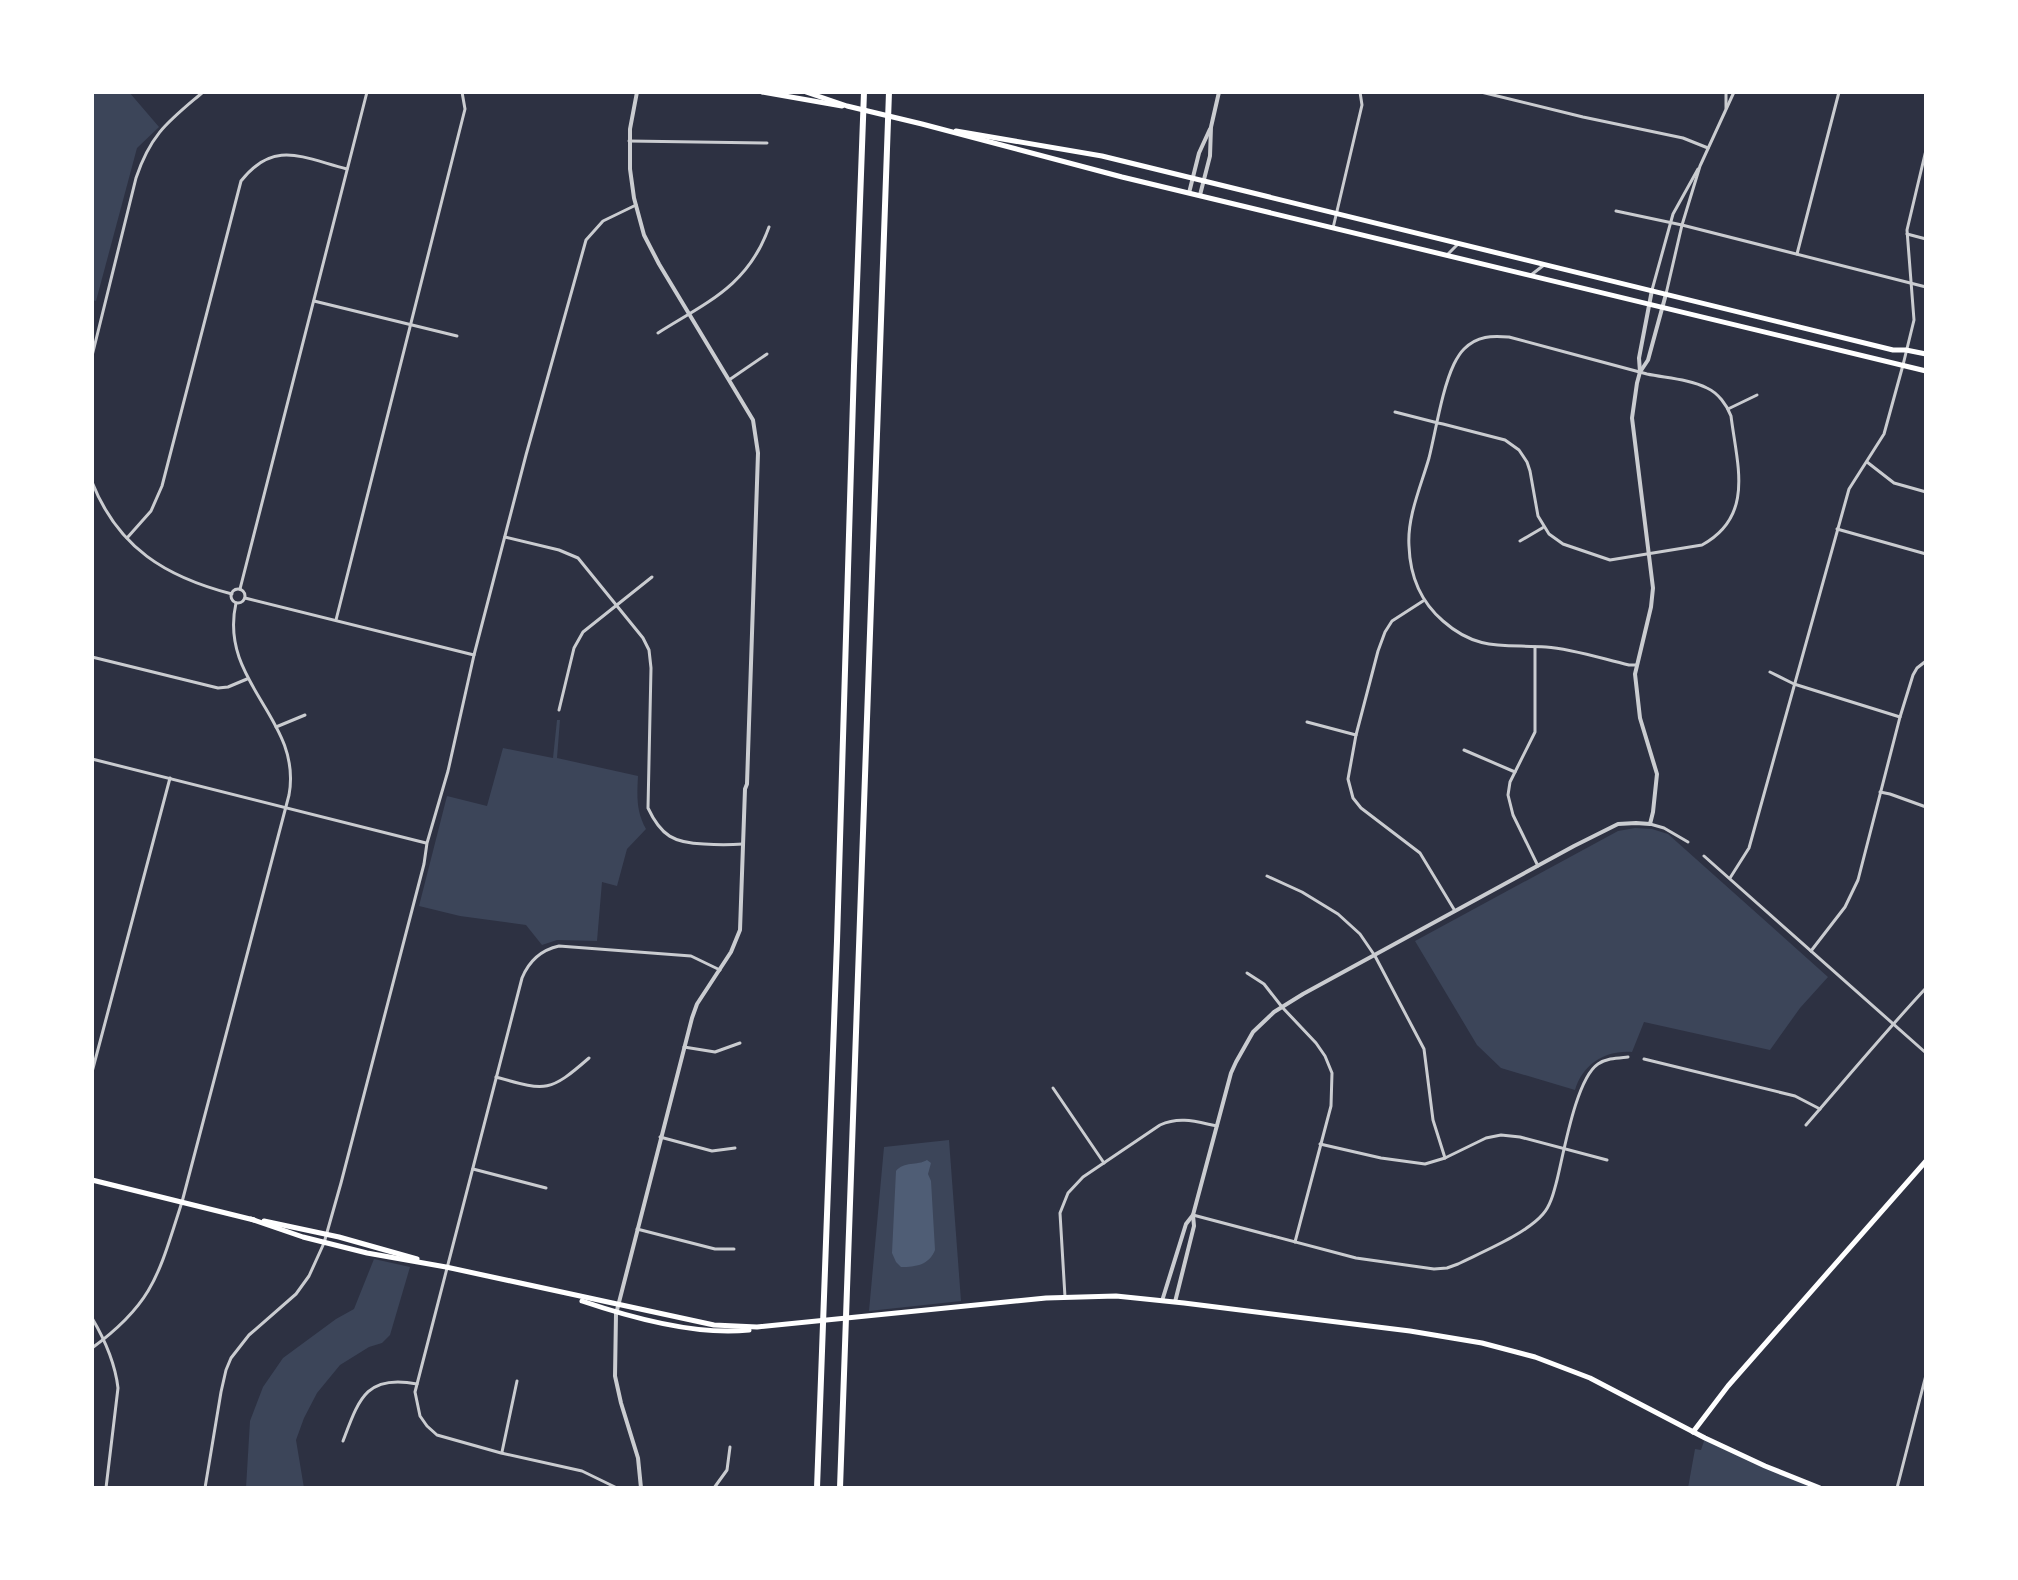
<svg xmlns="http://www.w3.org/2000/svg" width="2018" height="1580" font-family="'Archivo Narrow',sans-serif">
<style>
.green{fill:#3c4559}
.water{fill:#4f5d75}
.lines{fill:none;stroke-linecap:round;stroke-linejoin:round}
.minor{stroke:#caccd0;stroke-width:3}
.tertiary{stroke:#caccd0;stroke-width:4}
.secondary{stroke:#fff;stroke-width:5}
.motorway{stroke:#fff;stroke-width:6}
</style>
<rect width="100%" height="100%" fill="#2d3142"/>
<g class="green">
<polygon points="92,92 129,92 159,127 137,148 96,301 92,300"/>
<path d="M 557,720 L 560,720 L 557,758 L 638,776 C 637,796 636,811 646,829 L 627,849 L 617,886 L 602,882 L 597,941 L 557,940 L 542,945 L 526,925 L 460,916 L 419,906 L 447,796 L 487,806 L 503,748 L 553,758 Z"/>
<path d="M 1635,828 L 1652,829 L 1668,834 L 1828,977 L 1800,1008 L 1770,1050 L 1644,1022 L 1632,1052 C 1605,1050 1583,1064 1575,1090 L 1501,1068 L 1477,1045 L 1415,941 L 1618,831 Z"/>
<polygon points="949,1140 961,1301 869,1311 884,1147"/>
<polygon points="374,1259 410,1267 390,1335 382,1343 369,1347 340,1365 317,1393 304,1418 296,1440 304,1488 246,1488 250,1421 263,1387 283,1358 336,1319 354,1309"/>
<polygon points="1705,1438 1820,1488 1688,1488 1695,1449 1701,1450"/>
</g>
<path class="water" d="M 927,1160 L 931,1163 L 928,1174 L 931,1181 L 935,1250 C 929,1265 916,1267 901,1267 L 896,1262 L 892,1253 L 896,1171 C 904,1161 917,1166 927,1160 Z"/>
<g class="lines">
<g class="minor">
<polyline points="1481,92 1583,117 1683,138 1708,148"/>
<polyline points="1726,108 1726,92"/>
<polyline points="629,141 767,143"/>
<polyline points="1616,211 1682,225 1926,287"/>
<polyline points="1333,228 1362,105 1360,92"/>
<polyline points="1907,234 1926,239"/>
<polyline points="1797,254 1839,92"/>
<polyline points="1447,255 1458,244"/>
<polyline points="1531,275 1544,265"/>
<polyline points="1652,290 1673,214 1698,169"/>
<polyline points="1666,294 1682,225 1700,166 1734,92"/>
<polyline points="314,301 457,336"/>
<path d="M 658,333 C 707,302 748,286 769,227"/>
<path d="M 92,356 L 136,178 C 151,133 169,121 203,92"/>
<polyline points="729,380 767,354"/>
<polyline points="1728,409 1757,395"/>
<path d="M 1395,412 L 1438,423 L 1443,424 L 1505,440 L 1519,450 L 1527,462 L 1530,471 L 1538,516 L 1549,534 L 1563,544 L 1610,560 L 1702,545 C 1755,516 1737,465 1731,416 C 1727,405 1718,393 1707,388 C 1689,379 1666,378 1647,374 C 1601,362 1555,349 1509,337 C 1492,336 1478,335 1464,349 C 1460,353 1457,358 1454,364 C 1442,389 1436,430 1429,458 C 1421,486 1407,517 1409,546 C 1410,576 1421,602 1443,621 C 1478,652 1505,644 1546,647 C 1573,649 1603,659 1629,665 L 1636,665"/>
<polyline points="1867,462 1894,483 1926,492"/>
<path d="M 92,482 C 118,548 166,577 232,594"/>
<polyline points="1837,529 1926,554"/>
<path d="M 505,537 L 559,550 L 578,558 L 643,638 L 649,650 L 651,668 L 648,808 C 661,836 674,843 704,844 C 717,845 730,845 743,844"/>
<path d="M 127,538 L 151,511 L 162,486 L 241,181 C 274,139 303,158 347,169"/>
<polyline points="1520,541 1544,527"/>
<polyline points="240,589 367,92"/>
<circle cx="238" cy="596" r="7"/>
<polyline points="245,598 474,655"/>
<polyline points="1423,601 1392,621 1385,632 1378,651 1356,735 1348,779 1353,798 1361,808 1420,853 1455,911"/>
<polyline points="336,620 465,109 462,92"/>
<polyline points="1535,647 1535,732 1510,782 1508,795 1513,815 1538,866"/>
<polyline points="92,657 218,688 228,687 247,679"/>
<polyline points="1770,672 1794,684 1900,717"/>
<polyline points="559,710 574,648 583,632 652,577"/>
<polyline points="1307,722 1356,735"/>
<polyline points="276,727 305,715"/>
<polyline points="1464,750 1515,772"/>
<polyline points="92,759 426,843"/>
<polyline points="1880,792 1890,794 1926,807"/>
<polyline points="1650,824 1664,828 1688,842"/>
<polyline points="1704,856 1926,1053"/>
<polyline points="1267,876 1302,892 1338,914 1360,934 1375,956 1424,1049 1433,1120 1445,1158"/>
<polyline points="1730,878 1749,848 1849,489 1884,434 1903,365 1914,320 1907,230 1926,150"/>
<polyline points="1811,951 1845,907 1858,880 1900,717 1913,675 1917,668 1926,661"/>
<polyline points="1247,973 1264,984 1282,1007 1316,1043 1325,1056 1332,1073 1331,1106 1295,1242"/>
<polyline points="684,1047 715,1052 740,1043"/>
<polyline points="1644,1059 1795,1096 1820,1109"/>
<polyline points="92,1072 170,778"/>
<path d="M 496,1077 C 546,1091 549,1093 589,1058"/>
<polyline points="1053,1088 1104,1163"/>
<path d="M 1806,1125 C 1846,1079 1885,1032 1926,988"/>
<polyline points="660,1137 712,1151 735,1148"/>
<polyline points="1320,1144 1381,1158 1425,1164 1445,1158 1486,1138 1501,1135 1520,1137 1607,1160"/>
<polyline points="473,1169 546,1188"/>
<path d="M 1193,1215 L 1356,1258 L 1434,1269 L 1447,1268 L 1458,1264 C 1482,1252 1526,1234 1543,1214 C 1551,1205 1554,1191 1557,1180 C 1564,1152 1576,1079 1598,1064 C 1607,1058 1618,1058 1628,1057"/>
<polyline points="637,1229 715,1249 734,1249"/>
<path d="M 1065,1297 L 1060,1213 L 1068,1193 L 1083,1177 L 1160,1125 C 1180,1116 1197,1122 1217,1126"/>
<path d="M 92,1318 C 105,1340 115,1362 118,1388 L 106,1488"/>
<path d="M 92,1348 C 155,1302 159,1272 182,1202 L 289,795 C 303,719 218,683 236,603"/>
<path d="M 343,1441 C 359,1399 366,1374 417,1384"/>
<polyline points="502,1452 517,1381"/>
<polyline points="205,1488 221,1392 226,1370 231,1358 249,1335 296,1294 309,1276 324,1243 341,1183 424,864 427,843 448,771 474,655 526,455 586,240 603,221 636,205"/>
<path d="M 617,1488 L 582,1471 L 501,1453 L 437,1435 L 427,1426 L 420,1416 L 415,1392 L 522,978 C 529,961 541,950 559,946 L 691,956 L 720,970"/>
<polyline points="714,1488 727,1470 730,1447"/>
<polyline points="1897,1488 1926,1375"/>
</g>
<g class="tertiary">
<polyline points="637,92 630,129 630,169 634,198 644,235 659,264 753,420 758,453 747,784 745,789 740,930 731,952 697,1004 692,1018 616,1314 615,1376 621,1403 638,1458 641,1488"/>
<polyline points="1189,193 1199,153 1210,129"/>
<polyline points="1200,195 1210,156 1211,127 1219,92"/>
<polyline points="1640,372 1639,358 1652,290"/>
<polyline points="1162,1301 1186,1224 1193,1215"/>
<polyline points="1175,1302 1194,1226 1193,1215 1231,1073 1236,1062 1253,1032 1274,1012 1303,994 1574,846 1618,824 1636,823 1650,824 1653,812 1657,774 1640,718 1635,674 1651,607 1653,588 1632,418 1637,383 1640,372 1648,360 1666,294"/>
</g>
<g class="secondary">
<polyline points="762,92 842,106"/>
<polyline points="806,92 847,106 922,124 1122,177 1926,371"/>
<polyline points="956,131 1102,156 1893,350 1906,350 1926,354"/>
<polyline points="92,1180 254,1220"/>
<polyline points="251,1219 303,1237 367,1253 446,1267 714,1325 757,1327 1046,1298 1116,1296 1184,1303 1410,1331 1482,1343 1535,1357 1590,1378 1705,1438 1765,1466 1820,1488"/>
<polyline points="264,1221 339,1237 417,1259"/>
<path d="M 582,1301 C 632,1318 696,1336 749,1330"/>
<polyline points="1693,1432 1728,1386 1926,1161"/>
</g>
<g class="motorway">
<polyline points="817,1488 837,941 854,366 864,92"/>
<polyline points="840,1488 889,92"/>
</g>
</g>
<rect width="2018" height="1580" fill="none" stroke="#ffffff" stroke-width="188"/>
</svg>
